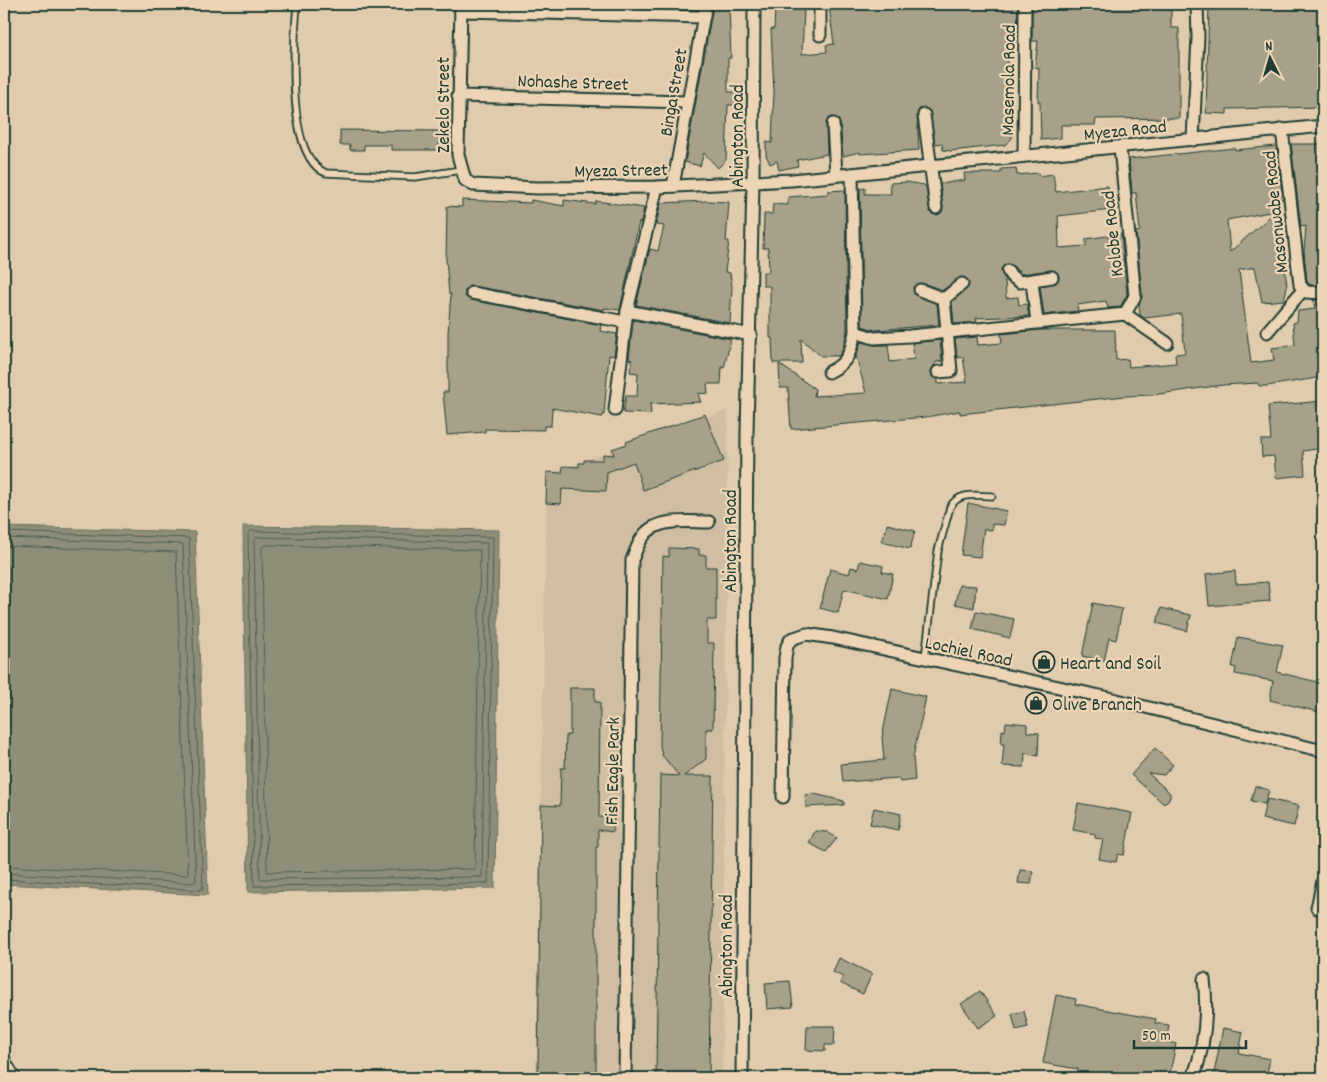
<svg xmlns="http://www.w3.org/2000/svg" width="1327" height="1082" font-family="Dekko,sans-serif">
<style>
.built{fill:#d0bea2}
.water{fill:#8f8f79;stroke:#626e5d}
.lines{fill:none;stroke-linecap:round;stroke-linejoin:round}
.shore{stroke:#4c5e50;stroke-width:1}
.building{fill:#a7a18a;stroke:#1f3d34}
.service-casing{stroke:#1f3d34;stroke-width:9}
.minor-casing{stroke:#1f3d34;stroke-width:15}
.service{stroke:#edd4b5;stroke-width:5.5}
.minor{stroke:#edd4b5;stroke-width:11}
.labels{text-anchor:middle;stroke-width:4.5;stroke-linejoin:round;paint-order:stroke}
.street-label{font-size:19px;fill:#1f3d34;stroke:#edd4b5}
.poi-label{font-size:19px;fill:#1f3d34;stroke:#edd4b5;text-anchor:start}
</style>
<rect width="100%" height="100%" fill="#e1cbad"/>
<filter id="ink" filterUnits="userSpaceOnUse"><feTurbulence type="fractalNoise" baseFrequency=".02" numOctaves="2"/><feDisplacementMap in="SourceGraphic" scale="10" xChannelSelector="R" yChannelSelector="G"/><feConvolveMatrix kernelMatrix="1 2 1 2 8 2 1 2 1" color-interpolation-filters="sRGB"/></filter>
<g filter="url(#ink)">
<polygon class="built" points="728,410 722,1078 536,1078 547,474"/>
<g class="water">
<polygon points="243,526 499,530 495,888 248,892"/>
<polygon points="4,527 195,532 208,895 4,884"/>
</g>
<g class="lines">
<g class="shore">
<polygon points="251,531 493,537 488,883 254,886 248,534"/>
<polyline points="4,532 189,538 203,888 200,890 4,879"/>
<polygon points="257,537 487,543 482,877 260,879 254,540"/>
<polyline points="4,538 183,544 196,881 193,883 4,873"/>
<polygon points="265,545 480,550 475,869 267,872 262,548"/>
<polyline points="4,546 176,552 188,873 186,875 4,866"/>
</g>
</g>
<g class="building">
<polygon points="848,4 1018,4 1017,41 1006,41 1012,138 1005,145 951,151 943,150 942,143 935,144 930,111 924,108 919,109 917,115 919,150 860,154 860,152 843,156 840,123 837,118 832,117 826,124 827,154 797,160 798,166 779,170 777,161 770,164 766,155 766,142 772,143 774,93 771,29 774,29 775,10 804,10 802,54 827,52 826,45 834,44 829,6 848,6"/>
<polygon points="1032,4 1171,4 1171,28 1179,28 1179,118 1096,119 1095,125 1061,125 1061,138 1041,140 1040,102 1038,102 1039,68 1035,67 1038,41 1032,41"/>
<polygon points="1209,4 1323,4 1323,107 1227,109 1227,114 1206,113"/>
<polygon points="713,6 729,6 731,58 728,58 728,92 736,92 736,105 728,105 726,160 718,168 704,153 700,166 685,162"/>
<polygon points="340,130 439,131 439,150 391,150 391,145 364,145 364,150 350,150 350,145 340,145"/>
<polygon points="1291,144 1323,144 1323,286 1311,285 1307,282 1304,251 1306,226 1301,227"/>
<polygon points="1276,146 1283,199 1274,200 1275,211 1227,220 1230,252 1275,212 1277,225 1280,225 1287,287 1284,300 1262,302 1255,267 1239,270 1251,363 1274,360 1272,348 1295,345 1293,323 1297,322 1298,311 1315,309 1313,300 1323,300 1323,377 1267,386 1259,386 1258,383 1223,385 1152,395 1125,396 960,414 960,411 926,417 791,429 788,388 780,388 779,364 815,389 814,396 866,393 856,356 861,342 874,345 888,345 890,362 914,359 912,343 940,340 942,361 936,362 931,372 932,377 938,379 938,384 967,382 963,357 957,358 955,339 977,337 978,345 1002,343 1001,334 1040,330 1115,330 1116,360 1128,359 1129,367 1176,363 1175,354 1185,353 1181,314 1144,318 1140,315 1139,305 1142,295 1136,232 1140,231 1136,193 1132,193 1129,159 1235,148 1235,150"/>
<polygon points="1016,168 1017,175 1038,173 1039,176 1053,174 1056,192 1108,186 1111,210 1058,216 1059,248 1086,246 1086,239 1121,234 1127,294 1120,307 1108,308 1106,301 1077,305 1078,311 1044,315 1040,286 1056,283 1059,279 1058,273 1051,270 1021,274 1012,265 1007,264 1001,271 1005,280 1006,298 1018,297 1019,305 1027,304 1029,316 976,318 977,322 954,324 952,302 969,286 968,280 961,277 943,290 922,283 913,287 915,295 937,304 939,325 875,330 862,326 860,189 865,188 865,194 891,194 890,183 907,182 924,185 926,187 930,212 937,215 943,208 940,184 965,180 964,173 1001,173 1001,169"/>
<polygon points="845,190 847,331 843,348 839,356 821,356 801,339 802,363 773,363 772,338 770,338 770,286 763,286 763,272 769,272 768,248 763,248 764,214 772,214 773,204 788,205 788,197 828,194 828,191"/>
<polygon points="462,200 531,203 531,200 564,206 564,200 595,204 596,201 644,208 641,223 639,222 620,310 604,308 604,310 473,286 469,286 465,291 465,296 471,300 601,325 600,331 617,334 614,356 609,355 604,414 602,417 552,408 551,426 544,426 544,430 485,429 485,432 447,435 443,392 448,392 448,333 451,294 449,294 446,259 447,206 462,207"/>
<polygon points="708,201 729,202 726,241 729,241 725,272 730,273 732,286 730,323 636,305 650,249 658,251 664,226 656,225 661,203"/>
<polygon points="633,320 731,339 724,368 722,367 721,384 707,384 708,393 698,394 701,402 650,404 651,414 623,413 626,396 637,396 638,373 630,372 632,360 629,359"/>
<polygon points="1323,401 1323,448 1303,451 1305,475 1276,478 1274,456 1262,457 1261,440 1271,440 1268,406"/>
<polygon points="705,414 724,461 643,490 634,462 607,472 606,491 562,489 561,504 546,503 547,472 562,473 563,466 579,467 579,463 584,463 584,460 603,460 603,454 614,455 612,449 627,444 626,442"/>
<polygon points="968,503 1007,511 1004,525 992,524 992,530 984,529 980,557 961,555"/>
<polygon points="887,524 915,531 910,549 882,542"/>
<polygon points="669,548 699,549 699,555 706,555 706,567 716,567 716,620 707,620 707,643 714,643 713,729 706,729 706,759 684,776 713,776 709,1078 656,1078 660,775 679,776 662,755 660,746 663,556 669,557"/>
<polygon points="860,561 883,566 882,572 893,574 888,599 844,589 838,613 820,608 830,569 849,574 851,567 858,569"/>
<polygon points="1235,571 1236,584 1268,582 1270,601 1209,606 1206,574"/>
<polygon points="959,585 976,586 974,608 955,604"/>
<polygon points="1093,603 1122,609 1116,640 1109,638 1104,661 1082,656"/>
<polygon points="1161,608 1191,615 1187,631 1157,623"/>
<polygon points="976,611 1014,619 1010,638 972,629"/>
<polygon points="1238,637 1283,645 1277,672 1321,683 1319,692 1323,693 1323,713 1270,700 1273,681 1235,674 1236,668 1232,667"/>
<polygon points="570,688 595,688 595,702 600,702 599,817 614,818 613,832 598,830 598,847 596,847 596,1078 584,1078 584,1075 538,1074 541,805 560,806 561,768 565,768 566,735 570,735"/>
<polygon points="892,689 926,697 913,757 915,780 900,782 899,778 843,782 841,764 884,760 882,737"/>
<polygon points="1006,722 1027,724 1027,732 1039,733 1038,756 1025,753 1024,767 1002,766 1004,744 1001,744 1002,730 1005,731"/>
<polygon points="1155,748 1173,765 1164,775 1148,773 1170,793 1170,798 1164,804 1131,775"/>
<polygon points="1255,786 1269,790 1265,804 1251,801"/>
<polygon points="814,794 844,801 844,805 806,807 805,795"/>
<polygon points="1267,799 1299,806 1294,826 1262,819"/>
<polygon points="1078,803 1132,813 1124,855 1118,854 1116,862 1099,859 1103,839 1095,838 1095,834 1073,830"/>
<polygon points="874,808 901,814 898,830 870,824"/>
<polygon points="815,831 827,832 837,838 826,852 809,843"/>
<polygon points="1020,870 1033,871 1031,884 1018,883"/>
<polygon points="839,958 872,974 863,994 840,983 843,977 833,972"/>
<polygon points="790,981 793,1007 767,1009 765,983"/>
<polygon points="980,991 997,1016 978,1028 961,1004"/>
<polygon points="1056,995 1076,999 1075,1004 1156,1019 1155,1023 1169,1025 1166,1041 1176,1044 1169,1078 1102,1078 1077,1074 1078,1069 1043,1063"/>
<polygon points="1024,1011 1028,1027 1016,1030 1012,1014"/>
<polygon points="807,1026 835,1026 834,1045 825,1045 825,1051 806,1050"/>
<polygon points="1223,1028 1243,1032 1239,1053 1270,1059 1266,1078 1213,1078"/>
</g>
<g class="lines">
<g class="service-casing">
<g id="service">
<path d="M 297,4 C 294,41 285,157 326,173 L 415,177 L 461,170"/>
<path d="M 925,658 L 938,551 L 950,507 C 960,491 976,496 992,496"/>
<polyline points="4,1055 18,1078"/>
</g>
</g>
<g class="minor-casing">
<g id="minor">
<polyline points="461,4 458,155 465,180 473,185 537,188 657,187 792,180 1323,126"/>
<polyline points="820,4 820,35"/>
<polyline points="461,11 703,17"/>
<polyline points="458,96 687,102"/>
<polyline points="924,115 936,208"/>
<polyline points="833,124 836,175"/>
<polyline points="1282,129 1300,285 1306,292 1323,293"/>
<polyline points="1193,140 1198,37 1197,4"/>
<polyline points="1024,156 1025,4"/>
<polyline points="852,174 855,332 874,338 910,336 1125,314 1135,296 1120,148"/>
<polyline points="673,186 706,4"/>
<polyline points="1008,271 1011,276 1020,282 1052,277"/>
<polyline points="1032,282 1037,322"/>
<polyline points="920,290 944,299"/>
<polyline points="472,293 625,322"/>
<polyline points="944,299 962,284"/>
<polyline points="627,311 751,335"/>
<polyline points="1125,314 1167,343"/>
<polyline points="1267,332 1303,290"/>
<path d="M 829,372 C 848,363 851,352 855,332"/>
<polyline points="938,372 951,371 944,299"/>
<polyline points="615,410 627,311 657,187"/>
<polyline points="783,797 785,658 787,646 791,639 806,634 833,638 1109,698 1323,751"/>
<polyline points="1317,908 1323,881"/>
<path d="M 625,1078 L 632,560 C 635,553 638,544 642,538 C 655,517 688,522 709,522"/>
<polyline points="742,1078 747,432 753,182 754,4"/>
<path d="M 1193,1078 C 1205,1046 1208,1013 1204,979"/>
</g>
</g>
<use href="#service" class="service"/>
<use href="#minor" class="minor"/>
</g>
</g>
<defs>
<g id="shop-ring" transform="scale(1.125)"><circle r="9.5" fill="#edd4b5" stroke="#1f3d34" stroke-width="1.5"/><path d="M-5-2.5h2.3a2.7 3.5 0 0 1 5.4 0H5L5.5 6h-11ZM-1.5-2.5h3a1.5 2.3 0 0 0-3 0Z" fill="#1f3d34"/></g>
</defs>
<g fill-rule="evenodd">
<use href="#shop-ring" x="1044" y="662"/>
<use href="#shop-ring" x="1036" y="703"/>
</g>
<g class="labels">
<g class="street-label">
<text transform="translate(1007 80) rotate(-89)" y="7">Masemola Road</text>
<text transform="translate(573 81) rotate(2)" y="7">Nohashe Street</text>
<text transform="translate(672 92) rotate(-80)" y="7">Binga Street</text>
<text transform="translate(442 105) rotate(-90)" y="7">Zekelo Street</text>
<text transform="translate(1125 129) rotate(-6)" y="7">Myeza Road</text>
<text transform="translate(736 136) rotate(-90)" y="7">Abington Road</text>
<text transform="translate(621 169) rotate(-1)" y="7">Myeza Street</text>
<text transform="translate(1274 212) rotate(-96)" y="7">Masonwabe Road</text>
<text transform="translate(1111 234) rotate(-96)" y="7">Kolobe Road</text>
<text transform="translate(729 541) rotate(-90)" y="7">Abington Road</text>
<text transform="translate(969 650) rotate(12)" y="7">Lochiel Road</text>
<text transform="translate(611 771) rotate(-89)" y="7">Fish Eagle Park</text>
<text transform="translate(725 946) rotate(-90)" y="7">Abington Road</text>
</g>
<g class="poi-label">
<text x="1060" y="669">Heart and Soil</text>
<text x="1052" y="710">Olive Branch</text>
</g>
</g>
<rect width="1327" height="1082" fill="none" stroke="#edd4b5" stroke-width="20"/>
<rect x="10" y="10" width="1307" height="1062" fill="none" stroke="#1f3d34" stroke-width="2" filter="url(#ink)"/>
<g transform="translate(1270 58) rotate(355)" stroke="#edd4b5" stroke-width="4" paint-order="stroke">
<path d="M0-4L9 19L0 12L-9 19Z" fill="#1f3d34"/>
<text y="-8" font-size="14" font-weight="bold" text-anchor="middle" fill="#1f3d34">N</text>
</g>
<path d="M1134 1040v8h112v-8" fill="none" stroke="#1f3d34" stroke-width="2.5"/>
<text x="1142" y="1040" font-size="15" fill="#1f3d34" stroke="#edd4b5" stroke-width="4" paint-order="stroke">50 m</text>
</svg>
